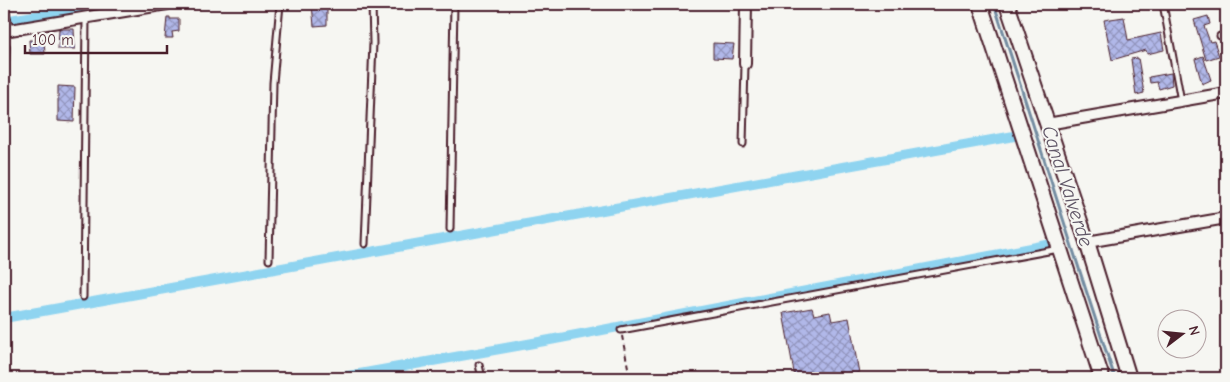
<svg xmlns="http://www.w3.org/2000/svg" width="1230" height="382" font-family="'Comic Neue',sans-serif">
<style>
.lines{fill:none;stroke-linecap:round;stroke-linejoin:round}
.stream{stroke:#738ca1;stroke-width:3}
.canal{stroke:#8fd4f0;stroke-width:10}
.building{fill:url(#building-cross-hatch);stroke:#4a1f2b}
.lane-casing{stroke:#4a1f2b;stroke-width:9}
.street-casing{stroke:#4a1f2b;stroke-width:14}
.secondary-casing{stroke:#4a1f2b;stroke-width:18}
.path{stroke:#4a1f2b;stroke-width:2;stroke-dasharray:5 4;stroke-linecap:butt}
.lane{stroke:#f6f6f2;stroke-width:5}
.street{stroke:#f6f6f2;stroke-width:10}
.secondary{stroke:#f6f6f2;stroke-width:14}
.labels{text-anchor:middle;stroke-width:4;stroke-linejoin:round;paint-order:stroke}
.water-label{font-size:20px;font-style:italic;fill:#5f5566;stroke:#f6f6f2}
</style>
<defs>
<pattern id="building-cross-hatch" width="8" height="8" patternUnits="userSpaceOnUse" patternTransform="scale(1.25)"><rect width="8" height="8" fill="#b1b8e9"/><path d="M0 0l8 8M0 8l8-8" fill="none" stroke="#9295bd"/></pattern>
</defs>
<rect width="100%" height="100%" fill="#f6f6f2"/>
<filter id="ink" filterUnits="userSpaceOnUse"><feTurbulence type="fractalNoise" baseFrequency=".02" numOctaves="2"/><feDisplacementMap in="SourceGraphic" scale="10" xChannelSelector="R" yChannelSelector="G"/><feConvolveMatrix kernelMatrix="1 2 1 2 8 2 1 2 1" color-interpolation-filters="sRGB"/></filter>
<g filter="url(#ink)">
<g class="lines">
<path class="stream" d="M 994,4 C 1035,128 1073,254 1115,378"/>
<g class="canal">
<polyline points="4,21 107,4"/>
<polyline points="4,318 1014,136"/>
<polyline points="337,378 550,340 1052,244"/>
</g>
</g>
<g class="building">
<polygon points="312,4 327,4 327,25 314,26"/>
<polygon points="1208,16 1210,24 1204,26 1210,42 1214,41 1219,56 1206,60 1194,20"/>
<polygon points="167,17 170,17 170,19 179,19 179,31 172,32 173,38 165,38"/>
<polygon points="1124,17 1128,40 1161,33 1164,50 1147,54 1146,50 1112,60 1104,20"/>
<polygon points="59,29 74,29 75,49 58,49"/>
<polygon points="29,40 44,40 45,54 30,54"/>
<polygon points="713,43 734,44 732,59 713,58"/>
<polygon points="1203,56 1211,80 1202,84 1195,59"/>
<polygon points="1138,58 1144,93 1136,95 1131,59"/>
<polygon points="1171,73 1172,85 1159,89 1157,82 1150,83 1149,77"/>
<polygon points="58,86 75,87 74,122 58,121"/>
<polygon points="812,308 814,315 830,312 832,321 849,318 859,373 832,378 795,378 783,313"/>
</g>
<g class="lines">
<g class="lane-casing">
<g id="lane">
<polyline points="4,4 10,30"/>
<polyline points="1163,4 1181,101"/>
<polyline points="1220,36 1226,34"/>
<polyline points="4,41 6,47 4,112"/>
<polyline points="743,144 745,64"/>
<polyline points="450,229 454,4"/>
<polyline points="365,244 373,43 372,4"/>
<polyline points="269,260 273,83 280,4"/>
<polyline points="83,297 86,18"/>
<polyline points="621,330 1059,249"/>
<polyline points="479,365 482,378"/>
</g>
</g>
<g class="street-casing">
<g id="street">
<polyline points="4,31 167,4"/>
<polyline points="745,64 746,4"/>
<polyline points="1047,124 1226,93"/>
<polyline points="1087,242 1226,218"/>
</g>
</g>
<g class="secondary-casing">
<g id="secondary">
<polyline points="980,4 1102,378"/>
<polyline points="1007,4 1087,242 1129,378"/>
</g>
</g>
<polyline class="path" points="622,336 630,378"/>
<use href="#lane" class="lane"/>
<use href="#street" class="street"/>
<use href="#secondary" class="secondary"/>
</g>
</g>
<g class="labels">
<g class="water-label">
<text transform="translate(1068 186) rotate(72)" y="7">Canal Valverde</text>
</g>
</g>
<rect width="1230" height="382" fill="none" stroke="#f6f6f2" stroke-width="20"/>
<rect x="10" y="10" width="1210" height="362" fill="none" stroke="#4a1f2b" stroke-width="2" filter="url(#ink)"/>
<g transform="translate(1182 334) rotate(74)"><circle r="24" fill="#f6f6f2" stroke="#b1a0a2"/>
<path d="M0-4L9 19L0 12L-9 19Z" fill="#4a1f2b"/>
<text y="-8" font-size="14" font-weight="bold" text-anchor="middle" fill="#4a1f2b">N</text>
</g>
<path d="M25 45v8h142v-8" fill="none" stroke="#4a1f2b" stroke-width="2.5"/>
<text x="32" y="45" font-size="15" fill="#4a1f2b" stroke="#f6f6f2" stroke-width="4" paint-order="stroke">100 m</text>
</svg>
